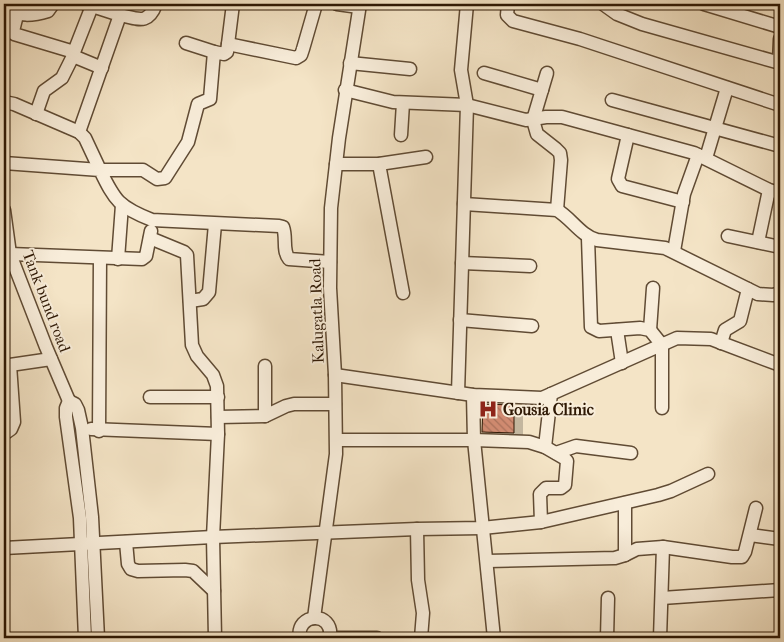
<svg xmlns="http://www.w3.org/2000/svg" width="784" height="642" font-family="'IM FELL French Canon',serif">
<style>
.shadow{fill:#0003}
.building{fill:url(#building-back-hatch);stroke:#2e1804}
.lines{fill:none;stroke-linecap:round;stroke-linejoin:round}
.minor-casing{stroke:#604b34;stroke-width:15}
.minor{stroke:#f8edda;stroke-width:12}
.labels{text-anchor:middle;stroke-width:4;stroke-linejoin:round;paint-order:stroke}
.street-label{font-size:16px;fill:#2e1804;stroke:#f8edda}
.poi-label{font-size:16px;font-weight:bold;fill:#2e1804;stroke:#f8edda;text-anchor:start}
</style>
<defs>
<pattern id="building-back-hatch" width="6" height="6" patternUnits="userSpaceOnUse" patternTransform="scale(1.25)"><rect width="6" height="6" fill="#d18b71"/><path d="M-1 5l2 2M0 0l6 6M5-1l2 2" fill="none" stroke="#aa715b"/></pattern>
</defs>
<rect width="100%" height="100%" fill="#f4e4c6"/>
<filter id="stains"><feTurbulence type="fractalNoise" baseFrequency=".004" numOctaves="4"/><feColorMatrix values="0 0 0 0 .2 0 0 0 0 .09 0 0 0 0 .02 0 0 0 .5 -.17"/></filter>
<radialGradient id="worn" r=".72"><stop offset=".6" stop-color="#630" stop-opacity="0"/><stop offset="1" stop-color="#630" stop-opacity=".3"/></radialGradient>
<polygon class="shadow" points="514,406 523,412 523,438 493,437 483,431"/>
<polygon class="building" points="483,404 514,405 514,433 482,432"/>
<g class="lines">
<g class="minor-casing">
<g id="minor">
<polyline points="337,4 359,7"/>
<polyline points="508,4 507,15 513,21 580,39 780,105"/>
<polyline points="603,4 617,14 642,24 780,63"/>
<polyline points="704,4 780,27"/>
<path d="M 4,10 C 20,16 32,16 48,11 L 53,4"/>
<polyline points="17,15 13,31 14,34 74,52 92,6"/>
<path d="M 120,15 C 139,19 148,25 156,4"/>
<polyline points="186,43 214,52"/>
<polyline points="228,44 296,58 301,55 303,49 316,4"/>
<polyline points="74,52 73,56 102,68"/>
<polyline points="779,62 780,39"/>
<polyline points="350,63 410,69"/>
<polyline points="484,73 542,90"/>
<polyline points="547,73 533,120 537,134 556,149 560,153 561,160 557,210"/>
<polyline points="345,90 393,102 467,105 526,120 546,117 562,117 694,153 769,190 780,193"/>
<polyline points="612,100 780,146"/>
<polyline points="4,102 14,104 79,132 85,138 100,170 143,170 157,179 165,178 188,142 198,104 210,99 214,52 224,54 227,52 233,4"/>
<polyline points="36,114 44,91 62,78 73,56"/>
<polyline points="79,132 120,15 86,4"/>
<polyline points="401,135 403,103"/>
<polyline points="628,135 618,179 622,186 683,202"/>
<polyline points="706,158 727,88"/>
<path d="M 4,163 L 100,170 C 115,201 119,207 152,220 L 279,226 L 283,227 C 287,238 282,250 289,259 L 330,262"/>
<polyline points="336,164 379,164 426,157"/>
<polyline points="379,164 403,293"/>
<path d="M 464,204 L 557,210 C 572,219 580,235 597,240 L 665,248 L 758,294 L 773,295 L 780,293"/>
<polyline points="4,210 10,254 46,347 69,401"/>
<polyline points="728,236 780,247"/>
<polyline points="150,238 184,252 187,255 192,345 197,356 213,375 217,386 218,434 213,537 215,638"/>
<polyline points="588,238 591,327 599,331 640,328 650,330 662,345 662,408"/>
<polyline points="758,242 769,190"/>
<polyline points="674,251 684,194 698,155"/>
<polyline points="10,254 142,259 146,256 151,231"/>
<polyline points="118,259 122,205"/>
<polyline points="462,263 530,266"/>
<polyline points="190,301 203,299 209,292 215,224"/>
<polyline points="460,320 532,326"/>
<polyline points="617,330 622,363"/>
<polyline points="650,330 653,288"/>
<polyline points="721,343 725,330 740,321 748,289"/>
<polyline points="335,375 473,395 542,398 677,338 711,339 780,365"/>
<polyline points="458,393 467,105 461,70 467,4"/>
<polyline points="473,395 474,440 494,638"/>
<polyline points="150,397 218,397"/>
<polyline points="69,401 75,404 78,410 82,428 92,517 98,638"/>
<polyline points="69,401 66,408 66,417 80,518 85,638"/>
<polyline points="265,416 265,366"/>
<polyline points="218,417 265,416 286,406 294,404 335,404"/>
<polyline points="91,429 218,434"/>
<polyline points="99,431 100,258"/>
<polyline points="4,434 11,429 14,422 10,365 51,359"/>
<polyline points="337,440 474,440 529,442 545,447 564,458 567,461 565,485 561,488 546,488 540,494 541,522"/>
<polyline points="545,447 551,394"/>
<polyline points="556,453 576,446 631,453"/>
<polyline points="417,529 418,580 423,613 421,638"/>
<polyline points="750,535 780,539"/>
<polyline points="126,542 128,564 131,569 138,571 185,570 193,571 214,591"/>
<polyline points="663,547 732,557 742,557 745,552 756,508"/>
<polyline points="4,548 213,537 417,529 482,528 541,522 658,495 671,491 708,474"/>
<polyline points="625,555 625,503"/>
<polyline points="487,561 615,558 625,555 637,549 663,547 660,638"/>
<polyline points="662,598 780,590"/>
<polyline points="314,618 336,454 335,375 330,288 331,208 339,138 360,4"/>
<path d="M 300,638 C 295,613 334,610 330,638"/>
<polyline points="330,638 377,638"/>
<polyline points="607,638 608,598"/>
</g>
</g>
<use href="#minor" class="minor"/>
</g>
<defs>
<g id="hospital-bare" transform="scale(1.5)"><path d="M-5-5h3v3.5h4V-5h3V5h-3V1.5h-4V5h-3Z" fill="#8f2418" stroke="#f8edda" stroke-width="2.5" paint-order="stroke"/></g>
</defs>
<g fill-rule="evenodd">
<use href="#hospital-bare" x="488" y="409"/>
</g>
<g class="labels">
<g class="street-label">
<text transform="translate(47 301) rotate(69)" y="6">Tank bund road</text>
<text transform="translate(316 311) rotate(-92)" y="6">Kalugatla Road</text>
</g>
<g class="poi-label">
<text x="503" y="415">Gousia Clinic</text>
</g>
</g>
<rect width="784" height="642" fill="none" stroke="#f4e4c6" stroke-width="20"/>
<rect x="5" y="5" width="774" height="632" fill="none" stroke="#2e1804" stroke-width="2.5"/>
<rect x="10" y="10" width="764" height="622" fill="none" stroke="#2e1804"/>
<rect width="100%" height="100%" filter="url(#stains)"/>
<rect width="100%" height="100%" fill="url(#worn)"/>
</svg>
